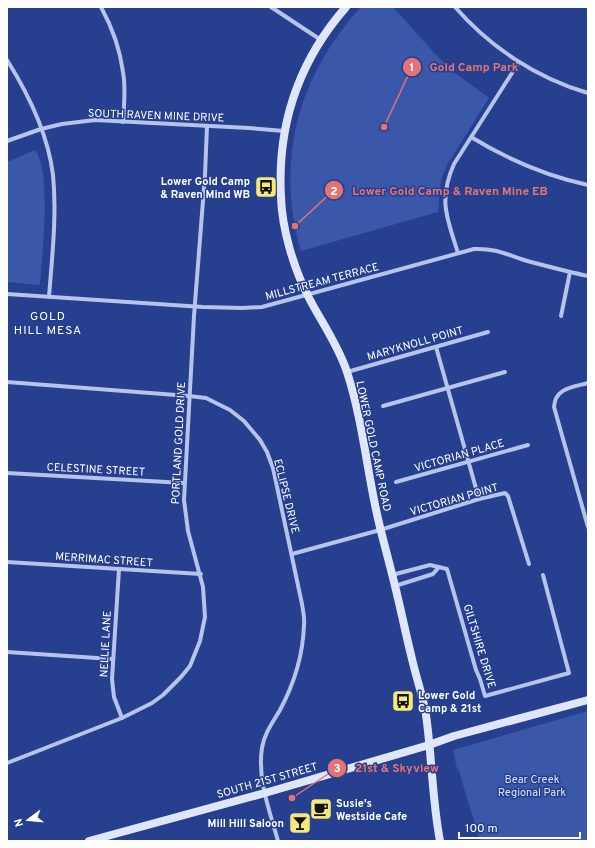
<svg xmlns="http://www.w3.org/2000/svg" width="595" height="848" font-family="Overpass,sans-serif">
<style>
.green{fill:#3a57aa}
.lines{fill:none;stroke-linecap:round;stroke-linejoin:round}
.street{stroke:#b6c3eb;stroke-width:4}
.secondary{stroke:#e0e6f9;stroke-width:8}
.labels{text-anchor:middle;stroke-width:3;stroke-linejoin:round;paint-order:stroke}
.street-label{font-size:11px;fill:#fff;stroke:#263f8e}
.poi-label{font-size:11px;font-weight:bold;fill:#fff;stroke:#263f8e;text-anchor:end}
.park-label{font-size:11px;fill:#dae2f8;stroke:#263f8e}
.neighbourhood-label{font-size:12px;letter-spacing:1px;fill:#fff;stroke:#263f8e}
.leader{fill:none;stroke:#e47373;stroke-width:1.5}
.callout-dot{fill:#e47373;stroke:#263f8e;stroke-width:1.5}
.mark-label{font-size:12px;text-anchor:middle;font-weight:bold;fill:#fff}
.callout-label{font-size:12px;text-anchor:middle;font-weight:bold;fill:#e47373;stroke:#263f8e;stroke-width:3;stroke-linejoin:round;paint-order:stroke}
</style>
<rect width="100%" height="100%" fill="#263f8e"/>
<g class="green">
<path d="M 361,7 L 393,7 L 436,55 L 455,73 L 489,98 L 447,165 L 441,180 L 438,212 L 301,251 C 275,160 298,76 361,7 Z"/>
<path d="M 35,150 C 52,171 42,256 40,285 L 7,282 L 7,162 Z"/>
<polygon points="588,711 588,841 480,841 458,768 457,769 453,750"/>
</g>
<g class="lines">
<g class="street">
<path d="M 101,7 C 112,27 120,49 123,72 C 126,88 124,106 123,122"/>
<polyline points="271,7 321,40"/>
<path d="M 455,7 C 490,47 536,78 588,93"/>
<path d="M 7,60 C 29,95 48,134 53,175 C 57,216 52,257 49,297"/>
<path d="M 471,137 C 507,159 547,176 588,185"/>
<polyline points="7,141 41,129 62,124 95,120 249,128 284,131"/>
<path d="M 458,253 C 447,218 438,200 454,164 L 519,62"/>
<path d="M 7,294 L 203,307 L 242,308 L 262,307 L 474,249 C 498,248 509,256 531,262 C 550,267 569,272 588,276"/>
<polyline points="561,316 570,272"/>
<polyline points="436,347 479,499"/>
<polyline points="347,372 488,332"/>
<path d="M 7,382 L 189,396 L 206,398 L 230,410 L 244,421 L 260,440 L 267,452 L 273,468 L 302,604 C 303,611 305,618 304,625 C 303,655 294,684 280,710 C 273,722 264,734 262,748 C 257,779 270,812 278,841"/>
<path d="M 588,383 C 573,387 555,388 554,407 L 588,527"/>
<polyline points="383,406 505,372"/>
<polyline points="7,473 184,483"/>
<polyline points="396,482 528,445"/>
<polyline points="292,554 380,530 479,499 505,493 508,496 529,564"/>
<polyline points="7,562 201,574"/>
<polyline points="119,569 112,679 114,697 122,718"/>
<polyline points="392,575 430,565 447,569 476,670 480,679 485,696 569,673 543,575"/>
<polyline points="395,586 433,574 439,567"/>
<polyline points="7,652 112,659"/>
<polyline points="7,763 122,718 152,703 163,695 181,677 190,666 200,641 205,617 203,587 188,531 184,500 194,316 205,175 207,126"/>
</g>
<g class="secondary">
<path d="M 346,7 C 298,62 277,125 281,197 C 282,230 294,269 309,298 C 322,323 338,345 347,372 C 363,421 367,473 379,523 C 384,544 390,565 395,586 C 401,610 406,635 412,659 C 416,677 423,696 426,715 C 432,757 432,799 440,841"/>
<polyline points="89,841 265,793 429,745 454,736 588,700"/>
</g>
</g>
<defs>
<g id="bus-square" transform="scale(1.15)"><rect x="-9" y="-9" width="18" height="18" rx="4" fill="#f4e97a" stroke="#263f8e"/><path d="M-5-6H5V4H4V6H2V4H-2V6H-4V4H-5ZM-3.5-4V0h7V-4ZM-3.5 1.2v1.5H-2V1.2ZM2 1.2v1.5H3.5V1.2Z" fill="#111"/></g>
<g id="cafe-square" transform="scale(1.15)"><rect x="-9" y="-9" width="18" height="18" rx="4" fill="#f4e97a" stroke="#263f8e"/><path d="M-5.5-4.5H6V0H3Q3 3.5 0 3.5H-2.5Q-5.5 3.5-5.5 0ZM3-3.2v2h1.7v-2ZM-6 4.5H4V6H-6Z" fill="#111"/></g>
<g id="bar-square" transform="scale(1.15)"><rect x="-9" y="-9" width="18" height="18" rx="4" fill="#f4e97a" stroke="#263f8e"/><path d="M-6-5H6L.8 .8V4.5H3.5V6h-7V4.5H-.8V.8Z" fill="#111"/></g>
</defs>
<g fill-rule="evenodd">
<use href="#bus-square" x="266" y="187"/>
<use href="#bus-square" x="403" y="701"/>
<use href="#cafe-square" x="321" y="809"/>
<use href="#bar-square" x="300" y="823"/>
</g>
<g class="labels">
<g class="street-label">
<text transform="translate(156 115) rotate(2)" y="4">SOUTH RAVEN MINE DRIVE</text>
<text transform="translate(322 281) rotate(-15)" y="4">MILLSTREAM TERRACE</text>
<text transform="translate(415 343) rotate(-16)" y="4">MARYKNOLL POINT</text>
<text transform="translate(178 443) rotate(-87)" y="4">PORTLAND GOLD DRIVE</text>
<text transform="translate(374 446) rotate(78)" y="4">LOWER GOLD CAMP ROAD</text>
<text transform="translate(459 455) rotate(-16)" y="4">VICTORIAN PLACE</text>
<text transform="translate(96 469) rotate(3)" y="4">CELESTINE STREET</text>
<text transform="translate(287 496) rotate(76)" y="4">ECLIPSE DRIVE</text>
<text transform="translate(454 499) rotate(-16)" y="4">VICTORIAN POINT</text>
<text transform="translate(104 559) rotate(4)" y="4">MERRIMAC STREET</text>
<text transform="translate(105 644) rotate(-87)" y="4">NELLIE LANE</text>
<text transform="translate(480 646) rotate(73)" y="4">GILTSHIRE DRIVE</text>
<text transform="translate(267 780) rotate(-16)" y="4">SOUTH 21ST STREET</text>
</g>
<g class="poi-label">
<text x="250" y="185">Lower Gold Camp<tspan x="250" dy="13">&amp; Raven Mind WB</tspan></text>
<text x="418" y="699" text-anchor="start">Lower Gold<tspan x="418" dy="13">Camp &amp; 21st</tspan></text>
<text x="336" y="807" text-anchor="start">Susie's<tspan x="336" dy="13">Westside Cafe</tspan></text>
<text x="284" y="827">Mill Hill Saloon</text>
</g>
<g class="park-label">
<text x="532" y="783">Bear Creek<tspan x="532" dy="13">Regional Park</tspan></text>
</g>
<g class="neighbourhood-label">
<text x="48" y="320">GOLD<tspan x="48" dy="14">HILL MESA</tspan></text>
</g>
</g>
<path class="leader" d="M384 127L412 67M295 226L334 190M292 798L337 768"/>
<g class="callout-dot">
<circle cx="384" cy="127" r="4"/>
<circle cx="295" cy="226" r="4"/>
<circle cx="292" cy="798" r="4"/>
<circle cx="412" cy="67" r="10"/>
<circle cx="334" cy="190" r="10"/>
<circle cx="337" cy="768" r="10"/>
</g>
<g class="mark-label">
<text x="412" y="71">1</text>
<text x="334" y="195">2</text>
<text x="337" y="772">3</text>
</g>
<g class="callout-label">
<text x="474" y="71">Gold Camp Park</text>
<text x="450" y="195">Lower Gold Camp &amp; Raven Mine EB</text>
<text x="397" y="772">21st &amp; Skyview</text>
</g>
<rect width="595" height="848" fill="none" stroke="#ffffff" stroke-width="16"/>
<g transform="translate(28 820) rotate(254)" stroke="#263f8e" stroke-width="3" paint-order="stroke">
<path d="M0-3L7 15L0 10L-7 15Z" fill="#ffffff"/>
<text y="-6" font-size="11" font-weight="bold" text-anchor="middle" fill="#ffffff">N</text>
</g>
<path d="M459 832v6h121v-6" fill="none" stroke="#ffffff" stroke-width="2"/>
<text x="465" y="832" font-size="12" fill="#ffffff" stroke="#263f8e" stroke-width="3" paint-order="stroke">100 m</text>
</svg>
